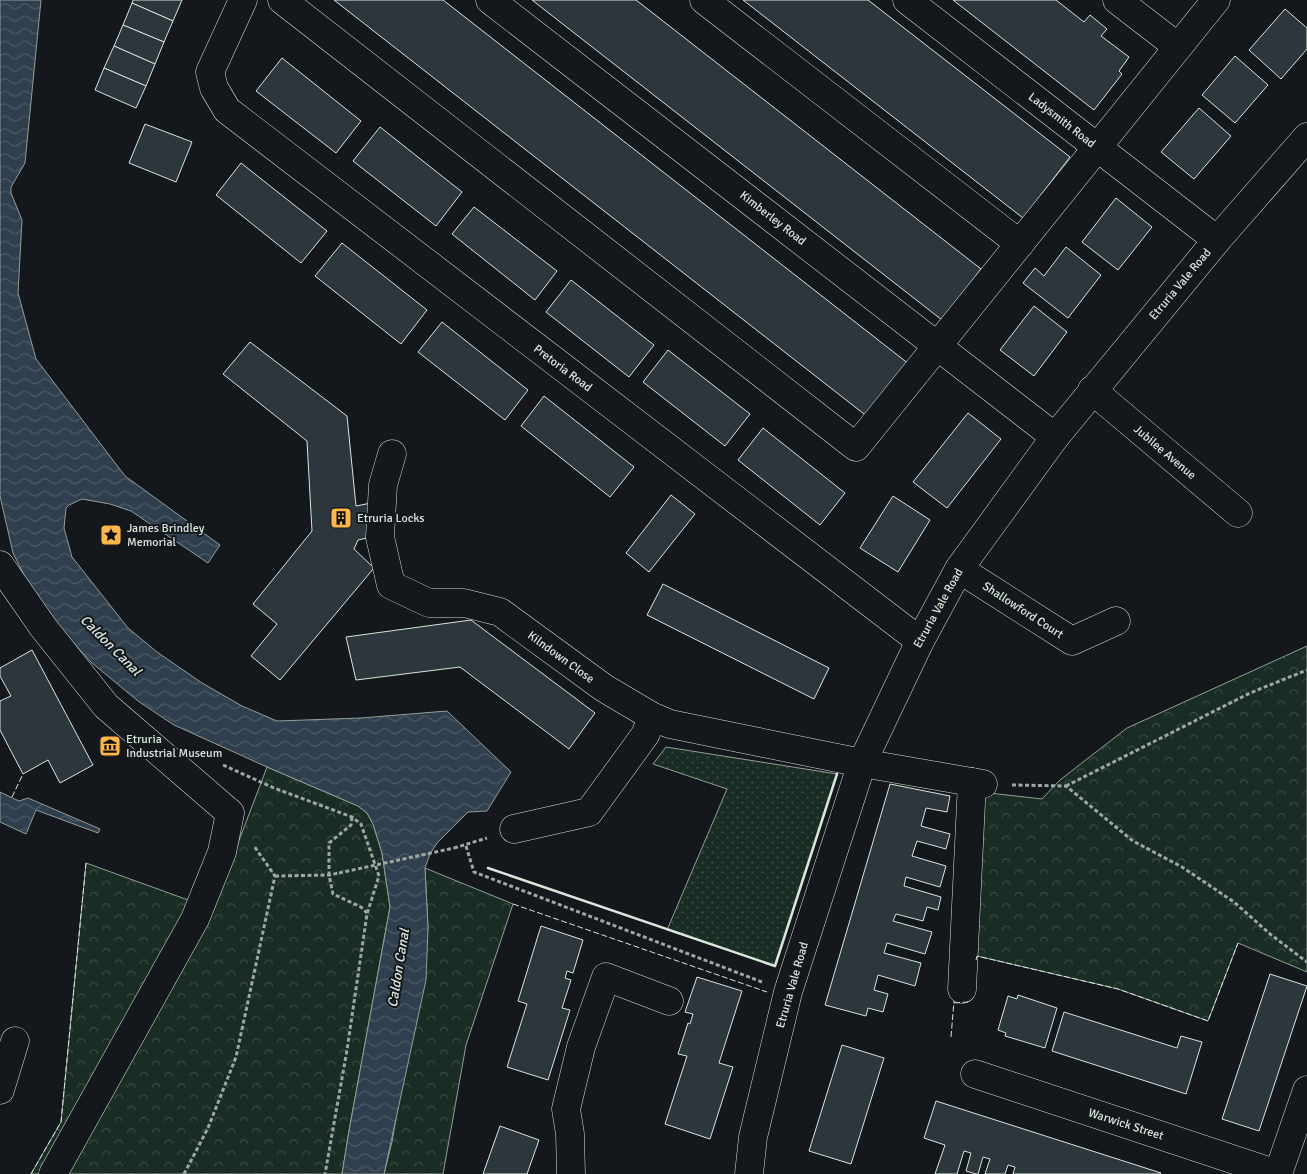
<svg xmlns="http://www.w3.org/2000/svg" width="1307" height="1174" font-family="Signika,sans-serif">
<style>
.grass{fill:url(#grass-dots);stroke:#939e99}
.park{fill:url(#park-crowns);stroke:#939e99}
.water{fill:url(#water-waves);stroke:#939e99}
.building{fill:#2c363c;stroke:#d8e6dc}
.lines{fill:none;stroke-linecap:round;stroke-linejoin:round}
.minor-casing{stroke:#d8e6dc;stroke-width:29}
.major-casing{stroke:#d8e6dc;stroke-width:29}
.path{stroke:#9da8a2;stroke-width:3;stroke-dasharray:4 2.5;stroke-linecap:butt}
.minor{stroke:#14181c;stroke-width:28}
.major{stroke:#14181c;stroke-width:28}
.path-bridge{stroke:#9da8a2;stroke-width:3;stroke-dasharray:4 2.5;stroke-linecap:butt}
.fence{stroke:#d8e6dc;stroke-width:1;stroke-dasharray:6 2.5;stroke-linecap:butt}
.wall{stroke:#d8e6dc;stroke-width:2.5}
.labels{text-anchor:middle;stroke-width:4;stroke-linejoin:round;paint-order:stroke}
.street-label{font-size:12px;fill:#d8e6dc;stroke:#14181c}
.poi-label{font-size:12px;fill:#d8e6dc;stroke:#14181c;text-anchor:start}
.water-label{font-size:14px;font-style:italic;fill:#d8e6dc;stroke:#14181c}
</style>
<defs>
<pattern id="grass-dots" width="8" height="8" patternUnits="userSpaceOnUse" patternTransform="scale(1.25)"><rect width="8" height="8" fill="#1a2d24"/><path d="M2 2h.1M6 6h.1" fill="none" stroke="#3b4b43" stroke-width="1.8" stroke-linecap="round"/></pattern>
<pattern id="park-crowns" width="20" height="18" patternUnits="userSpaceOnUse" patternTransform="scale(1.25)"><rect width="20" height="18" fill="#1a2d24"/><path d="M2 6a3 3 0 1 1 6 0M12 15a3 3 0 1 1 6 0" fill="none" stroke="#3b4b43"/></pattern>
<pattern id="water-waves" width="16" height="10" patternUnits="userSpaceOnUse" patternTransform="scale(1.25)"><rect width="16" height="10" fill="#2f3f4d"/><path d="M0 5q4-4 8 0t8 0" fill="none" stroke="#4c5b66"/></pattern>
</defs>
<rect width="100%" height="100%" fill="#14181c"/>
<polygon class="grass" points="666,747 837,774 775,966 667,930 727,789 653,764"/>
<g class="park">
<polygon points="1307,646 1307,972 1238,943 1208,1021 1118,989 977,956 980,792 1042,799 1060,780 1127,728"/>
<polygon points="267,767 358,806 367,813 373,824 382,853 390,907 349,1131 342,1174 31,1174 61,1122 86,863 213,909"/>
<polygon points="425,868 513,904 466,1045 443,1174 384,1174 392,1142 428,928"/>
</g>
<g class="water">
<polygon points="0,0 41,0 25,163 11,187 11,193 22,220 18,293 36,359 125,476 220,545 208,563 131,511 110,504 82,499 69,505 66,508 64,528 72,557 128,628 157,652 202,683 242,706 277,721 361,718 447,711 511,772 487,811 468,812 437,843 430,854 425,868 428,928 426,980 384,1174 342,1174 349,1131 390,907 382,853 373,824 367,813 358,806 267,767 174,725 138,701 92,663 54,622 33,593 13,553 0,496"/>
<polygon points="0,792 19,801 28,798 100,829 98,833 36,810 26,834 0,822"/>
</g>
<g class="building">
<polygon points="133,0 182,0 173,21 132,3"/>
<polygon points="334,0 443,0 914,368 873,421"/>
<polygon points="532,0 636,0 981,269 942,320"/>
<polygon points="743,0 868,0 1070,157 1023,218"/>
<polygon points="953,0 1056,0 1084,22 1090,15 1107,29 1101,36 1129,57 1119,71 1122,74 1094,110"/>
<polygon points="132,3 173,21 164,42 123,25"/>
<polygon points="1285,9 1307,28 1307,49 1281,79 1249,50"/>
<polygon points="123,25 164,42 155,64 114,46"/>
<polygon points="114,46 155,64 146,86 104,68"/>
<polygon points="1235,56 1268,85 1235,123 1202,95"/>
<polygon points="282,58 361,121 336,153 256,91"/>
<polygon points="104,68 146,86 136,108 95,90"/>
<polygon points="1199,108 1231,136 1194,179 1161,152"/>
<polygon points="145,124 192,142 176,182 129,163"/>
<polygon points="380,127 462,192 436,226 353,161"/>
<polygon points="241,163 327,231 301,263 216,195"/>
<polygon points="1116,198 1152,227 1118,270 1082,242"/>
<polygon points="474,207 557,271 535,300 452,234"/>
<polygon points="342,243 427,310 401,344 315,276"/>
<polygon points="1066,247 1101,275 1068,318 1023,283 1035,268 1044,276"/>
<polygon points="571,280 654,345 629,377 546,312"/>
<polygon points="1034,306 1067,332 1034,376 1000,350"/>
<polygon points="442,322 528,390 505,420 418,352"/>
<polygon points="250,342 347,416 356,506 371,503 372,537 358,540 354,549 374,568 280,680 251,656 277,624 253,604 312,531 307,441 223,374"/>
<polygon points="668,350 750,414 725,446 643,382"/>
<polygon points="544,396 634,467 610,497 521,426"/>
<polygon points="968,413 1001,439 947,508 913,482"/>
<polygon points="763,428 845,493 820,525 738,460"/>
<polygon points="671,495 695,514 649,572 626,553"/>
<polygon points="893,496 930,520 898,572 860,548"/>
<polygon points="663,584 829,668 814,699 647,615"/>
<polygon points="471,620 595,713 569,749 460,667 356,680 346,637"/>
<polygon points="32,650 93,765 60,783 48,760 23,774 0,730 0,701 11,696 0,676 0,668"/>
<polygon points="890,784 950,796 947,812 926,808 921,826 950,834 946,849 917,841 912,856 946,866 940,887 906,877 904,886 941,897 938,910 927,907 923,921 896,914 893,921 932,932 925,954 887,943 884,953 921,963 915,986 878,975 874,990 888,994 883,1012 868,1008 866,1016 825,1005"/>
<polygon points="541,926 583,940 573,973 567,971 565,978 571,980 562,1008 570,1010 548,1080 507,1067 527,1004 518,1001"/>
<polygon points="1270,974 1307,986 1259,1131 1222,1119"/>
<polygon points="697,977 742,991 719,1063 733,1067 710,1139 665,1124 687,1056 678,1054 688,1023 690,1024 693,1014 685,1012"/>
<polygon points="1018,995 1057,1008 1045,1048 1005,1036 1006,1033 998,1030 1008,996 1017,999"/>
<polygon points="1064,1012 1177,1048 1181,1036 1202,1042 1186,1094 1052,1051"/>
<polygon points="842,1045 884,1058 851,1164 809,1151"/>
<polygon points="936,1101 1161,1173 1160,1174 1013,1174 1015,1167 1008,1165 1005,1174 985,1174 990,1159 983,1157 978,1174 976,1174 966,1171 971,1153 964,1151 957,1174 935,1174 945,1145 924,1138"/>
<polygon points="500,1126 539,1140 527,1174 483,1174"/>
</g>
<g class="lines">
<g class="minor-casing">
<g id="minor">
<polyline points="243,0 210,72 214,88 227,110 920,641"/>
<polyline points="282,0 856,447 1216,0"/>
<polyline points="490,0 1055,437"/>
<polyline points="704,0 1020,244"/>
<polyline points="907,0 1217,240"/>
<polyline points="1117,0 1178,47"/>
<polyline points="1092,390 1238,513"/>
<polyline points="392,454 383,485 380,537 391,585 429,603 464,603 500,612 604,688 653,717 670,724 862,763 983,784"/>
<polyline points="0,565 43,627 106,706 230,813 222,852 195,919 53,1174"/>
<polyline points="959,569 1072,641 1116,621"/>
<polyline points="514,829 589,812 645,735 653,717"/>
<polyline points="962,989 972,782"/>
<polyline points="975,1074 1277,1174"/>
<polyline points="0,1090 15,1041"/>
<polyline points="571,1174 570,1134 566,1109 581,1047 606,977 669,1001"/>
<polyline points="1278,1174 1307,1090"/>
</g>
</g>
<g class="major-casing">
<polyline id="major" points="749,1174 753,1137 788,992 862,763 920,641 959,569 1055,437 1217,240 1307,137"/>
</g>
<g class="path">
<polyline points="223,765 274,788 352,817 361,824 379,876 367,914 347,1050 325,1174"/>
<polyline points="1012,785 1066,786 1133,841 1182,867 1234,902 1270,934 1307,962"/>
<polyline points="1066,786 1250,693 1307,670"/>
<polyline points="352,817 351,825 329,843 329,875 333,894 361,907 367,913"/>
<polyline points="466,846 474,872 762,982"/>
<polyline points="454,848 487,838"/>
<polyline points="275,876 329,875 339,873"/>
<polyline points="184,1174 208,1128 236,1057 275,876 254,846"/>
</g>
<use href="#minor" class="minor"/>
<use href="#major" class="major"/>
<polyline class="path-bridge" points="339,873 454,848"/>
<g class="fence">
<polyline points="12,797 23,774"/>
<polyline points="513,904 767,992"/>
<polyline points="976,960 977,956 1118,989 1208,1021 1238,943"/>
<polyline points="954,1003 968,1002 968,999"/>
<polyline points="951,1037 954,1001"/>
<polyline points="31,1174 61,1122 86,863"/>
</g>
<polyline class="wall" points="488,868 775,966 837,774"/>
</g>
<defs>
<g id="building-square" transform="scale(1.125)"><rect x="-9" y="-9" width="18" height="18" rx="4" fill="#ffb74d" stroke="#14181c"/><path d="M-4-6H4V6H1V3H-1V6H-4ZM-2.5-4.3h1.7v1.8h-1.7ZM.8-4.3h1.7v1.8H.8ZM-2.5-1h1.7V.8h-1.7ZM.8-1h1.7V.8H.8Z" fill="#111"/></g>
<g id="sight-square" transform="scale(1.125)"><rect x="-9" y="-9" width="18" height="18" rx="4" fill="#ffb74d" stroke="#14181c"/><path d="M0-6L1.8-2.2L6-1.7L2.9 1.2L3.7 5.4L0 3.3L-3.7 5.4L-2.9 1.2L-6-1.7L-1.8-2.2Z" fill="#111"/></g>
<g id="museum-square" transform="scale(1.125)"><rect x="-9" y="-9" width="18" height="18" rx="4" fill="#ffb74d" stroke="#14181c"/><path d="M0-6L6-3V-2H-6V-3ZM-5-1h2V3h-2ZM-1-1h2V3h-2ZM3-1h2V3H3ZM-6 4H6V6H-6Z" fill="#111"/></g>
</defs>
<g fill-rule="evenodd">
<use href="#building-square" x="341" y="518"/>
<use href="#sight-square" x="111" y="535"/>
<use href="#museum-square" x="110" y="746"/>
</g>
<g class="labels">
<g class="street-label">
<text transform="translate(1062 120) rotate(38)" y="4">Ladysmith Road</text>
<text transform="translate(773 218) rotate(38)" y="4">Kimberley Road</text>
<text transform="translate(1180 284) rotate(-50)" y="4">Etruria Vale Road</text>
<text transform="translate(563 368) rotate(37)" y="4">Pretoria Road</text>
<text transform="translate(1165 452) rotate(40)" y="4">Jubilee Avenue</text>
<text transform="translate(938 608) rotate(-61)" y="4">Etruria Vale Road</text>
<text transform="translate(1023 610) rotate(33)" y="4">Shallowford Court</text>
<text transform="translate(561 657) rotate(36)" y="4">Kilndown Close</text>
<text transform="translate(792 985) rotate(-74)" y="4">Etruria Vale Road</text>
<text transform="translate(1126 1124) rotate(18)" y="4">Warwick Street</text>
</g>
<g class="poi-label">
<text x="357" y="522">Etruria Locks</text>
<text x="127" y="532">James Brindley<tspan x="127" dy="14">Memorial</tspan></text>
<text x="126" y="743">Etruria<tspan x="126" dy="14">Industrial Museum</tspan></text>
</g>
<g class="water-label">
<text transform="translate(111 645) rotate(45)" y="5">Caldon Canal</text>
<text transform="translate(398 968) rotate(-81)" y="5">Caldon Canal</text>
</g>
</g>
</svg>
